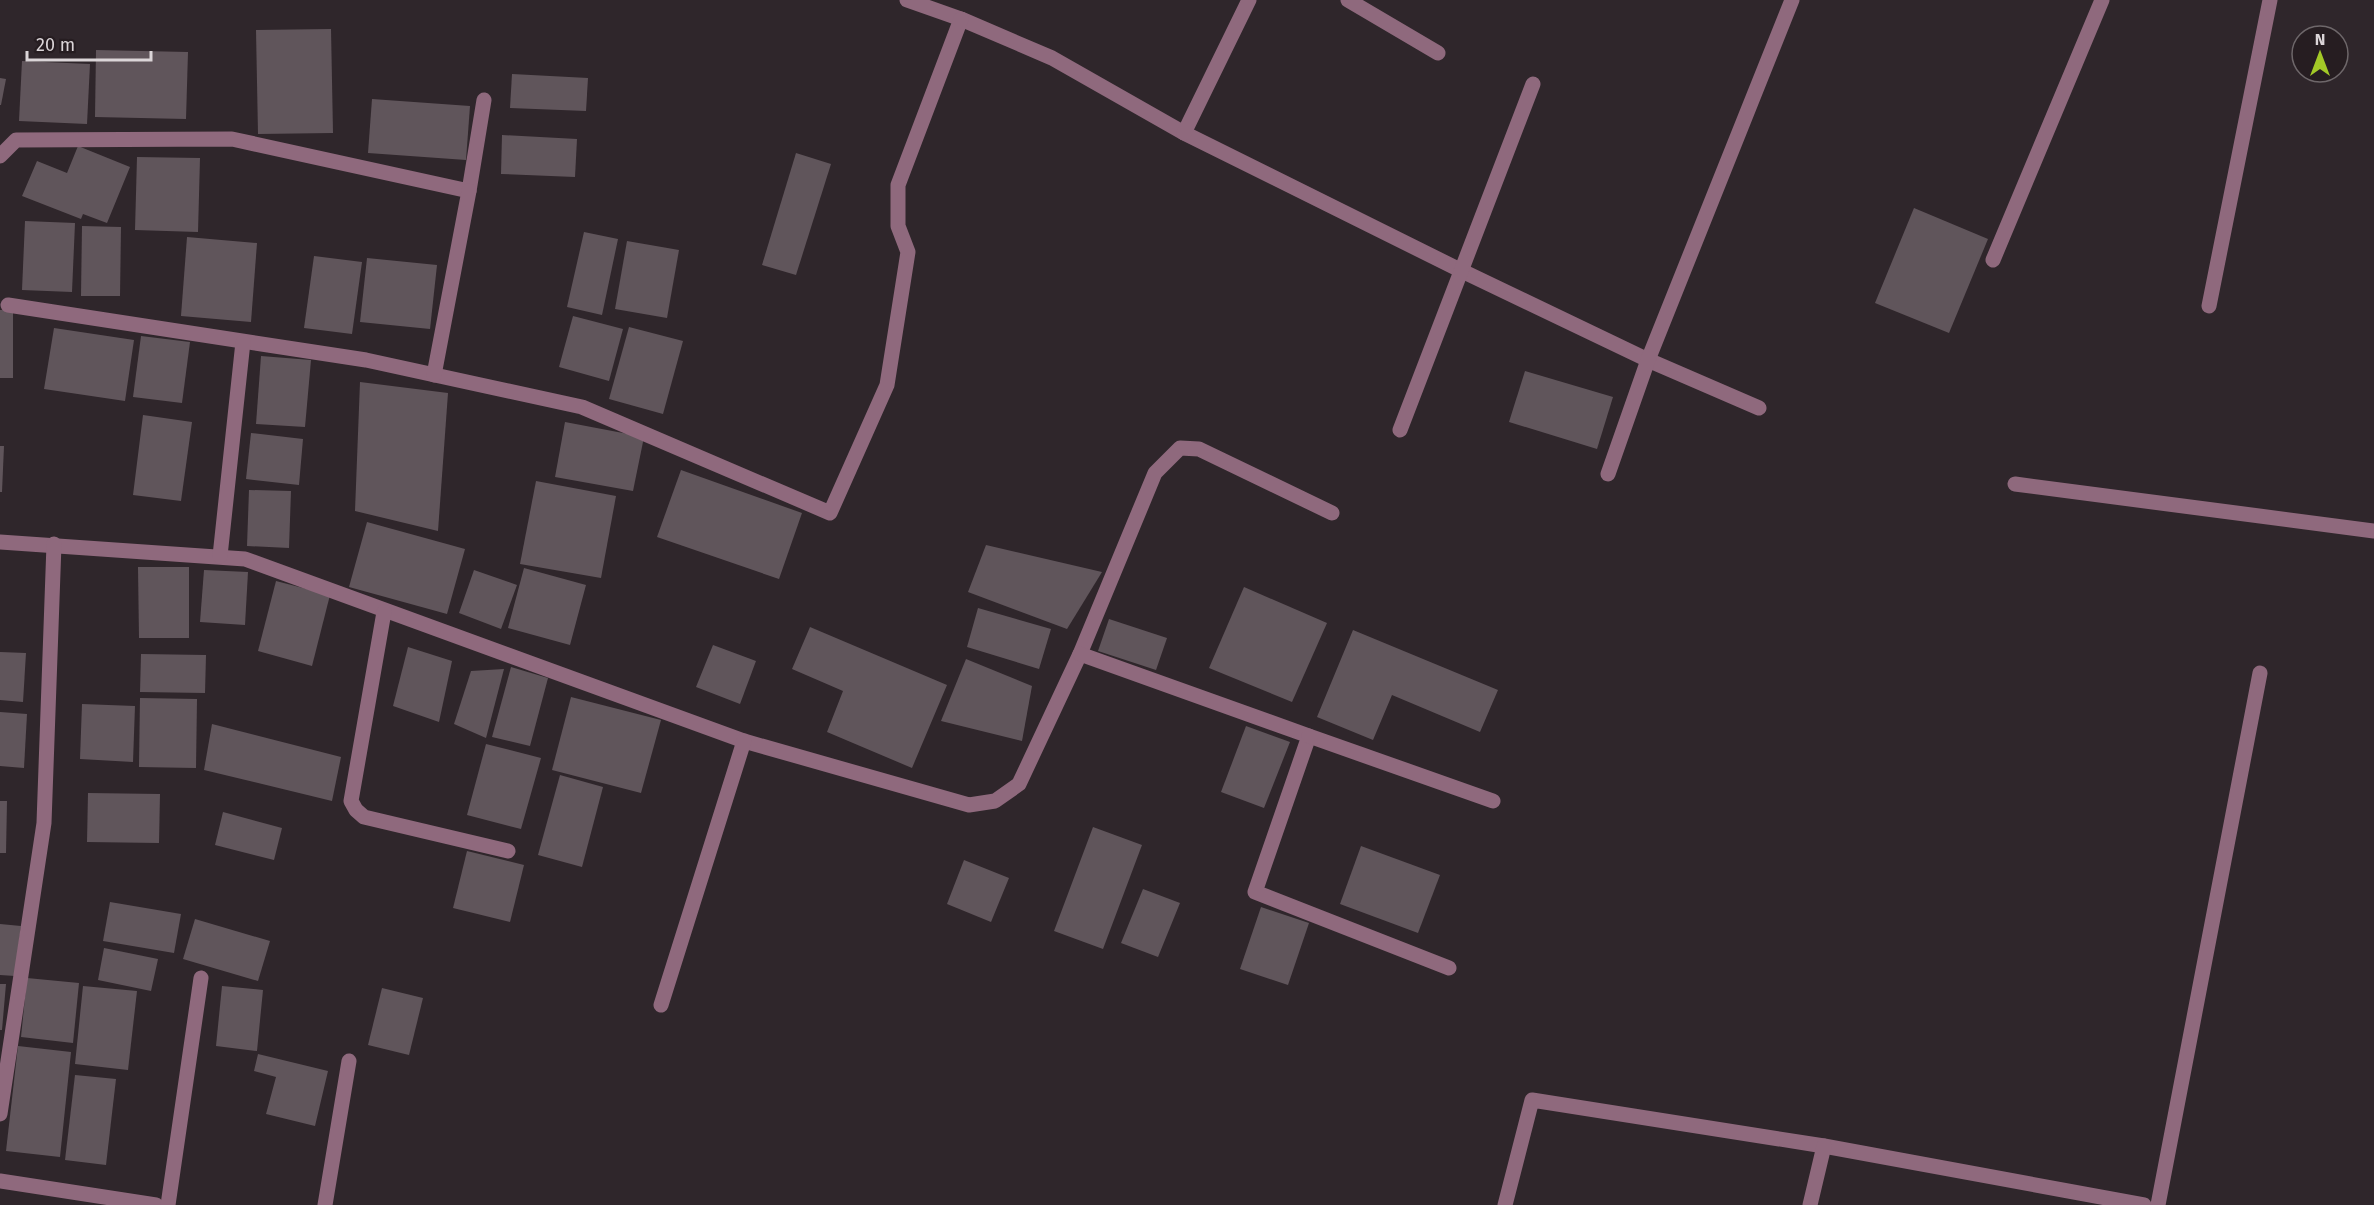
<svg xmlns="http://www.w3.org/2000/svg" width="2374" height="1205" font-family="'Fira Sans',sans-serif">
<style>
.building{fill:#60555b}
.lines{fill:none;stroke-linecap:round;stroke-linejoin:round}
.minor{stroke:#8f697d;stroke-width:15}
</style>
<rect width="100%" height="100%" fill="#2f262b"/>
<g class="building">
<polygon points="331,29 333,133 258,134 256,30"/>
<polygon points="96,50 188,52 186,119 95,117"/>
<polygon points="22,61 90,64 87,124 19,121"/>
<polygon points="512,74 588,78 586,111 510,108"/>
<polygon points="0,78 6,79 1,105 0,105"/>
<polygon points="372,99 470,106 466,160 368,153"/>
<polygon points="502,135 577,139 575,177 501,174"/>
<polygon points="78,146 130,167 107,223 83,214 81,219 22,196 37,161 67,173"/>
<polygon points="796,153 831,164 796,275 762,265"/>
<polygon points="137,157 200,158 198,232 135,230"/>
<polygon points="1914,208 1988,239 1949,333 1875,303"/>
<polygon points="25,221 75,223 72,292 22,290"/>
<polygon points="82,226 121,227 120,296 81,296"/>
<polygon points="584,232 618,239 602,315 567,307"/>
<polygon points="187,237 257,243 251,322 181,316"/>
<polygon points="627,241 679,250 667,318 615,309"/>
<polygon points="314,256 362,262 352,334 304,328"/>
<polygon points="367,258 437,265 430,329 360,322"/>
<rect x="0" y="310" width="13" height="68"/>
<polygon points="573,316 623,329 609,381 559,367"/>
<polygon points="629,327 683,341 663,414 609,399"/>
<polygon points="54,328 134,340 125,401 44,389"/>
<polygon points="141,336 190,342 182,403 133,397"/>
<polygon points="261,356 311,360 305,427 256,424"/>
<polygon points="1525,371 1613,397 1597,449 1509,422"/>
<polygon points="360,382 448,393 438,531 355,511"/>
<polygon points="143,415 192,422 181,501 133,495"/>
<polygon points="565,422 644,437 633,491 555,477"/>
<polygon points="251,433 303,439 299,485 246,479"/>
<polygon points="0,446 4,446 2,492 0,492"/>
<polygon points="681,470 802,513 779,579 657,537"/>
<polygon points="536,481 616,496 601,578 520,564"/>
<polygon points="249,490 291,491 289,548 247,546"/>
<polygon points="367,522 465,549 447,614 349,587"/>
<polygon points="986,545 1102,572 1067,629 968,592"/>
<polygon points="138,567 189,567 189,638 139,638"/>
<polygon points="524,568 586,585 570,645 508,628"/>
<polygon points="204,570 248,572 245,625 200,622"/>
<polygon points="474,570 517,585 501,629 459,613"/>
<polygon points="276,581 330,595 312,666 258,651"/>
<polygon points="1244,587 1327,623 1292,702 1209,668"/>
<polygon points="978,608 1051,629 1039,669 967,647"/>
<polygon points="1109,619 1167,638 1156,670 1098,651"/>
<polygon points="810,627 947,685 912,768 827,732 843,691 792,669"/>
<polygon points="1353,630 1498,690 1480,732 1392,695 1373,740 1317,717"/>
<polygon points="713,645 756,661 740,704 696,687"/>
<polygon points="408,647 452,661 439,722 393,706"/>
<polygon points="0,652 26,653 23,702 0,700"/>
<polygon points="141,654 206,655 205,693 140,692"/>
<polygon points="966,659 1032,686 1022,741 941,721"/>
<polygon points="511,667 548,678 530,746 492,737"/>
<polygon points="504,669 486,738 454,724 471,671"/>
<polygon points="571,697 661,720 641,793 552,770"/>
<polygon points="140,698 197,699 196,768 139,767"/>
<polygon points="82,704 135,706 133,762 80,759"/>
<polygon points="0,712 27,714 24,768 0,766"/>
<polygon points="212,724 341,757 332,801 204,770"/>
<polygon points="1246,726 1290,742 1264,808 1221,792"/>
<polygon points="486,744 541,758 521,829 467,815"/>
<polygon points="560,775 603,787 582,867 538,855"/>
<polygon points="88,793 160,794 159,843 87,842"/>
<polygon points="0,801 7,801 6,853 0,853"/>
<polygon points="223,812 282,828 274,860 215,845"/>
<polygon points="1093,827 1142,845 1103,949 1054,931"/>
<polygon points="1361,846 1440,875 1418,933 1340,904"/>
<polygon points="467,851 524,865 510,922 453,908"/>
<polygon points="964,860 1009,878 991,922 947,904"/>
<polygon points="1143,889 1180,903 1158,957 1121,943"/>
<polygon points="110,902 181,914 174,953 103,941"/>
<polygon points="1261,907 1309,923 1288,985 1240,969"/>
<polygon points="195,919 270,941 258,981 183,959"/>
<polygon points="0,924 21,926 15,976 0,975"/>
<polygon points="104,948 158,959 151,991 98,980"/>
<polygon points="27,978 79,983 73,1043 21,1037"/>
<polygon points="0,984 6,984 2,1030 0,1030"/>
<polygon points="83,986 137,991 128,1070 75,1064"/>
<polygon points="222,986 263,990 257,1051 216,1046"/>
<polygon points="382,988 423,998 409,1055 368,1045"/>
<polygon points="18,1046 71,1052 60,1157 6,1151"/>
<polygon points="258,1054 328,1071 315,1126 266,1114 276,1077 254,1071"/>
<polygon points="75,1075 116,1079 106,1165 65,1160"/>
</g>
<g class="lines">
<g class="minor">
<polyline points="907,0 961,19 1052,58 1184,133 1460,270 1648,360 1759,408"/>
<polyline points="1348,0 1438,53"/>
<polyline points="1184,133 1249,0"/>
<polyline points="0,156 16,140 232,139 469,191 484,100"/>
<polyline points="1993,260 2102,0"/>
<polyline points="8,305 366,360 582,407 830,513 887,385 908,252 898,226 898,185 961,19"/>
<polyline points="2209,306 2270,0"/>
<polyline points="434,375 469,191"/>
<polyline points="1400,430 1533,84"/>
<polyline points="1608,474 1648,360 1792,0"/>
<polyline points="2015,484 2374,531"/>
<polyline points="0,542 245,559 744,741 969,805 995,801 1019,784 1080,654 1155,473 1180,448 1199,449 1332,513"/>
<polyline points="220,556 243,342"/>
<polyline points="384,612 351,801 356,810 364,817 508,851"/>
<polyline points="1080,654 1309,736 1255,892 1449,968"/>
<polyline points="1309,736 1493,801"/>
<polyline points="661,1005 744,741"/>
<polyline points="0,1114 44,823 54,544"/>
<polyline points="0,1181 156,1205"/>
<polyline points="168,1205 201,978"/>
<polyline points="325,1205 349,1061"/>
<polyline points="1505,1205 1532,1100 1824,1146 2144,1205"/>
<polyline points="1810,1205 1824,1146"/>
<polyline points="2158,1205 2260,673"/>
</g>
</g>
<g transform="translate(2320 54)"><circle r="28" fill="#261d21" stroke="#6e676a" stroke-width="1.5"/>
<path d="M0-4.5L10 22L0 15L-10 22Z" fill="#a3c927"/>
<text y="-9" font-size="16" font-weight="bold" text-anchor="middle" fill="#dbd5d8">N</text>
</g>
<path d="M27 51v9h124v-9" fill="none" stroke="#dbd5d8" stroke-width="3"/>
<text x="36" y="51" font-size="18" fill="#dbd5d8" stroke="#261d21" stroke-width="4.5" paint-order="stroke">20 m</text>
</svg>
